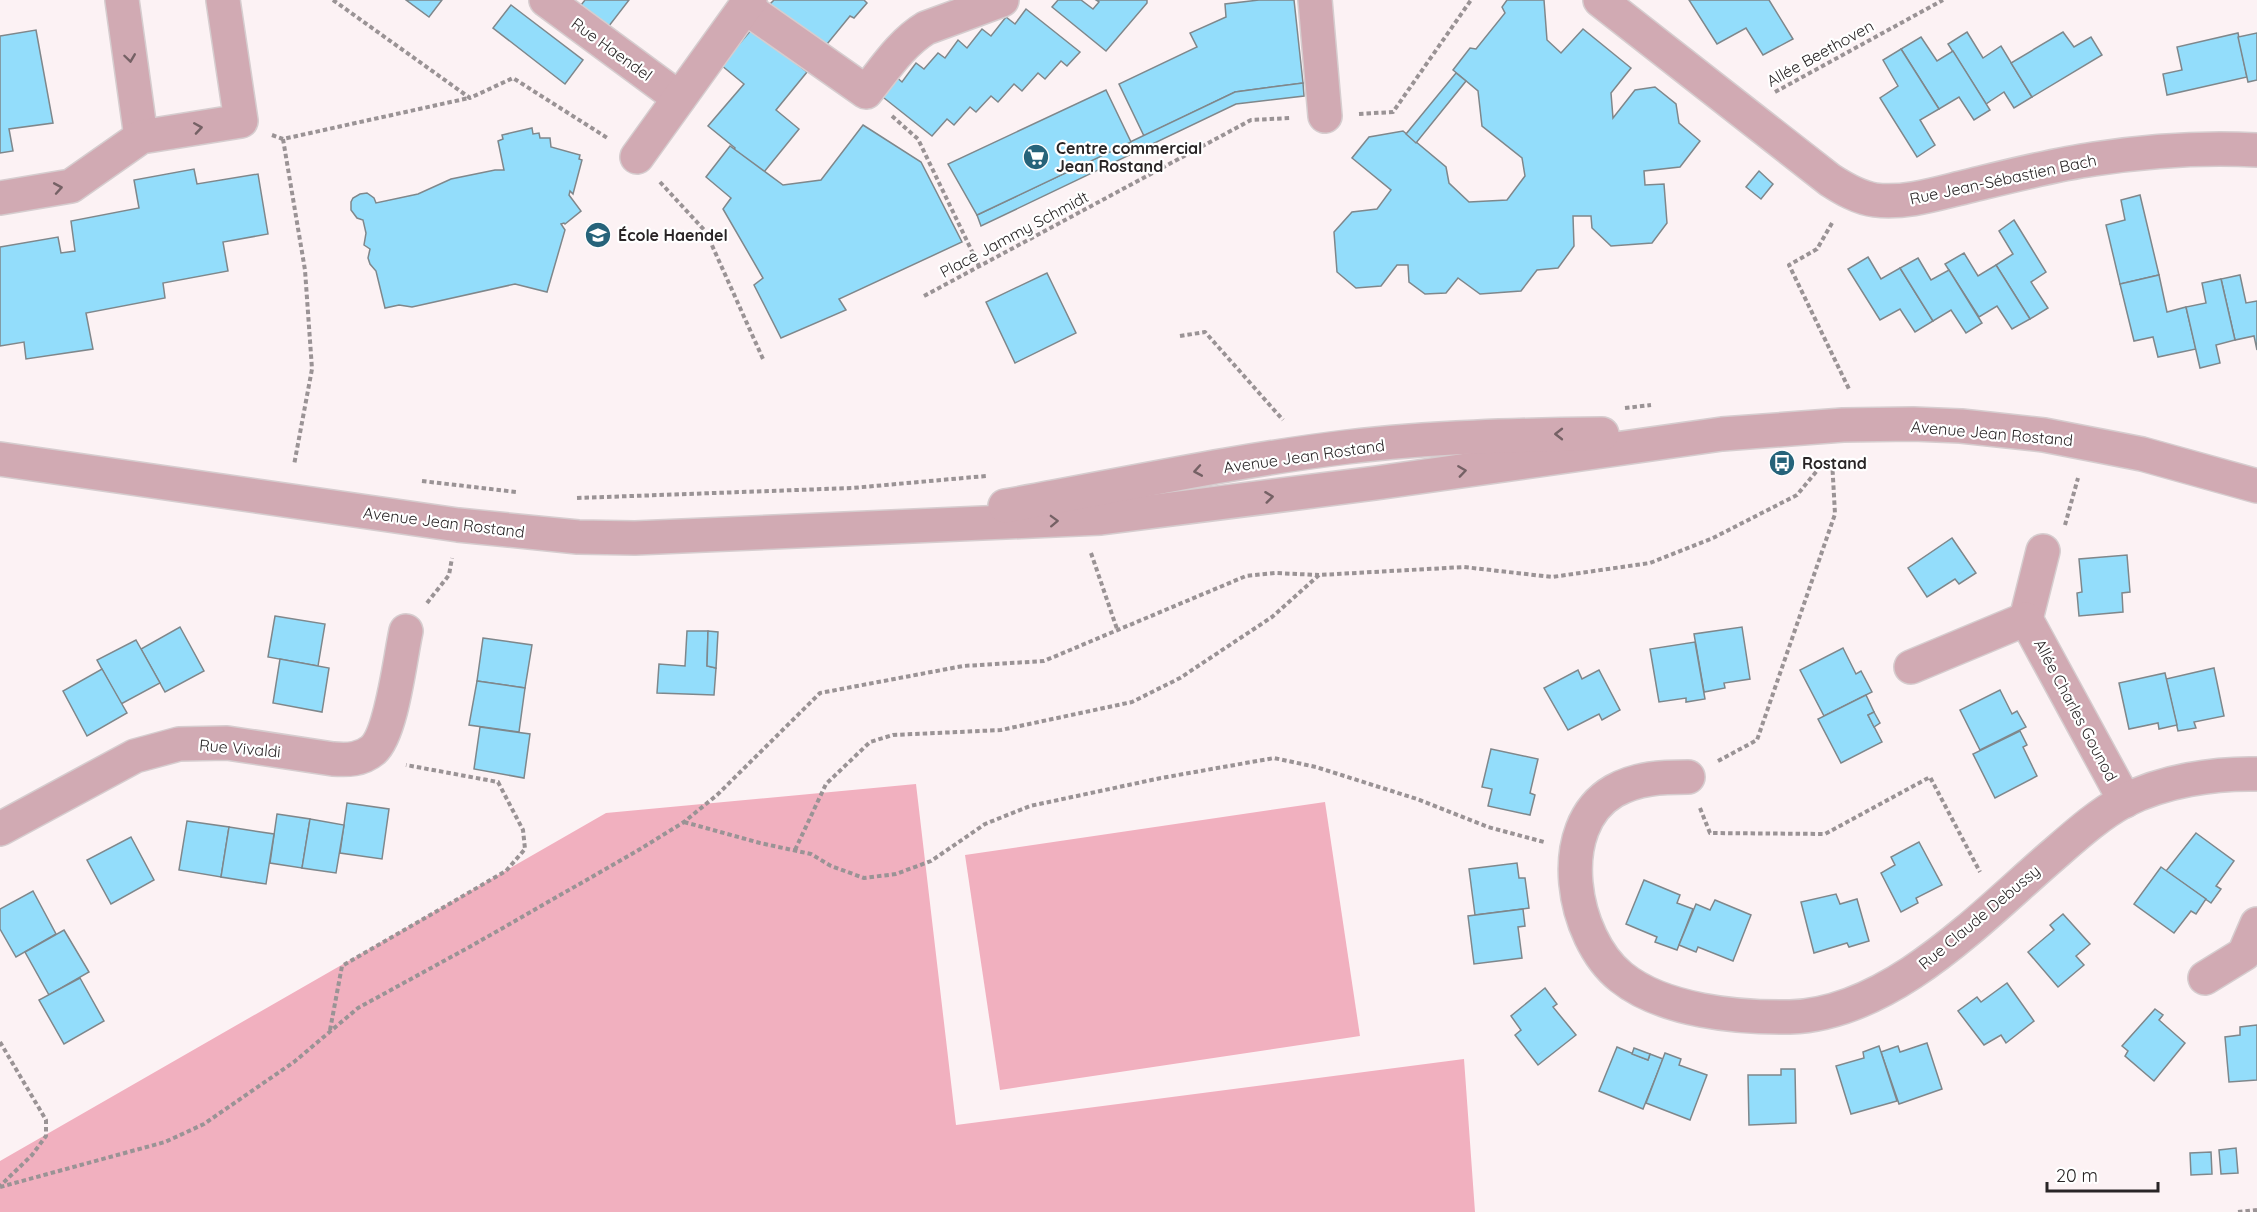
<svg xmlns="http://www.w3.org/2000/svg" width="2257" height="1212" font-family="Quicksand,sans-serif">
<style>
.green{fill:#f1b0bf}
.building{fill:#93ddfb;stroke:#7f878b;stroke-width:1.5}
.lines{fill:none;stroke-linecap:round;stroke-linejoin:round}
.minor-casing{stroke:#d6cdcf;stroke-width:36}
.path{stroke:#9a9395;stroke-width:4;stroke-dasharray:4.5 3;stroke-linecap:butt}
.minor{stroke:#d1aab3;stroke-width:33}
.oneway{stroke:#756165}
.labels{text-anchor:middle;stroke-width:4.5;stroke-linejoin:round;paint-order:stroke}
.street-label{font-size:16px;fill:#292526;stroke:#fff}
.poi-label{font-size:16px;font-weight:bold;fill:#292526;stroke:#fff;text-anchor:start}
</style>
<rect width="100%" height="100%" fill="#fcf2f4"/>
<g class="green">
<polygon points="916,784 956,1125 1464,1059 1475,1212 0,1212 0,1161 606,813"/>
<polygon points="1325,802 1360,1036 1000,1090 965,855"/>
</g>
<g class="building">
<polygon points="406,0 442,0 429,17"/>
<polygon points="585,0 629,0 602,35 574,14"/>
<polygon points="774,0 864,0 867,3 854,18 850,16 823,49 769,5"/>
<polygon points="1058,0 1081,0 1093,9 1099,2 1096,0 1147,0 1147,3 1106,51 1052,7"/>
<polygon points="1259,0 1294,0 1303,83 1235,92 1144,136 1119,84 1197,47 1190,33 1226,17 1225,4"/>
<polygon points="1507,0 1544,0 1547,40 1561,53 1583,29 1631,68 1611,93 1613,118 1635,90 1655,87 1676,104 1679,123 1700,141 1680,167 1644,171 1645,185 1664,184 1667,223 1652,243 1611,246 1592,228 1591,216 1573,216 1574,246 1558,268 1537,270 1521,291 1480,294 1458,278 1446,293 1425,294 1409,282 1408,265 1397,265 1381,286 1356,288 1337,272 1334,232 1352,212 1377,209 1391,190 1352,158 1369,137 1403,131 1446,167 1449,183 1469,202 1507,200 1525,176 1522,158 1482,126 1478,91 1453,70 1470,48 1476,49 1505,13 1502,7"/>
<polygon points="1689,0 1769,0 1793,39 1763,55 1746,28 1717,44"/>
<polygon points="511,5 583,60 565,84 493,28"/>
<polygon points="1026,9 1080,52 1067,66 1061,61 1045,79 1038,73 1022,91 1014,84 998,102 991,96 976,112 970,107 954,125 947,119 932,136 879,94 894,75 902,82 916,63 924,69 938,53 945,58 958,40 967,48 982,29 991,36 1006,17 1015,24"/>
<polygon points="752,29 807,72 776,110 799,129 764,172 734,150 735,148 708,126 744,84 721,65"/>
<polygon points="36,30 53,123 9,129 13,151 0,153 0,36"/>
<polygon points="1967,32 1983,58 2001,46 2032,97 2014,108 2004,92 1986,104 1948,44"/>
<polygon points="2063,32 2074,47 2091,37 2102,55 2032,97 2011,63"/>
<polygon points="2238,33 2247,77 2167,95 2163,74 2182,70 2177,47"/>
<polygon points="2257,33 2257,80 2248,82 2238,37"/>
<polygon points="1921,37 1937,61 1953,51 1990,110 1974,120 1959,97 1939,109 1901,49"/>
<polygon points="1901,49 1939,109 1920,120 1935,145 1917,157 1880,98 1898,86 1883,60"/>
<polygon points="1456,73 1466,81 1416,143 1406,134"/>
<polygon points="1303,83 1304,96 1236,104 981,226 977,215 1235,92"/>
<polygon points="1106,90 1131,142 977,215 948,164"/>
<polygon points="863,125 921,162 962,242 839,299 846,310 781,338 754,285 763,278 723,209 731,198 706,177 730,146 783,185 821,180"/>
<polygon points="532,128 533,134 539,133 540,138 550,138 551,147 580,155 579,159 582,160 573,194 570,191 569,195 581,211 565,224 564,223 561,224 565,230 547,292 515,284 412,307 399,305 385,308 376,271 370,264 368,258 370,249 364,245 366,233 363,220 357,218 351,210 351,202 353,198 360,194 367,193 374,198 376,203 418,194 451,179 495,170 504,170 498,141 503,139 502,135"/>
<polygon points="194,169 197,184 258,174 268,234 223,242 228,271 163,283 165,298 86,313 93,349 26,359 24,342 0,346 0,247 58,237 61,253 75,251 71,221 139,208 134,180"/>
<polygon points="1759,171 1773,184 1761,199 1746,187"/>
<polygon points="2140,195 2159,275 2120,284 2106,225 2125,220 2121,200"/>
<polygon points="2014,220 2046,272 2031,282 2048,308 2030,319 1996,265 2013,254 1999,231"/>
<polygon points="1964,253 1978,276 1996,265 2030,319 2012,329 1997,306 1979,317 1945,264"/>
<polygon points="1868,257 1881,279 1900,268 1933,321 1915,332 1900,309 1880,320 1848,269"/>
<polygon points="1918,258 1931,280 1949,270 1982,323 1966,333 1951,310 1933,321 1900,268"/>
<polygon points="1047,273 1076,333 1015,363 986,302"/>
<polygon points="2159,275 2167,312 2186,307 2196,349 2158,357 2153,337 2134,341 2120,284"/>
<polygon points="2240,275 2246,303 2257,301 2257,350 2254,336 2235,340 2221,279"/>
<polygon points="2221,279 2235,340 2216,345 2220,363 2200,368 2186,307 2206,303 2202,283"/>
<polygon points="1952,538 1976,573 1959,584 1955,579 1927,597 1908,568"/>
<polygon points="2127,555 2130,592 2122,593 2123,612 2079,616 2077,593 2082,592 2079,559"/>
<polygon points="275,616 325,624 318,666 268,657"/>
<polygon points="180,627 204,671 165,692 141,649"/>
<polygon points="1742,627 1750,679 1724,683 1725,688 1704,692 1694,634"/>
<polygon points="687,631 708,631 707,666 716,668 714,695 657,693 659,664 685,666"/>
<polygon points="708,631 718,632 716,668 707,666"/>
<polygon points="483,638 532,645 525,688 477,681"/>
<polygon points="136,640 160,683 121,704 97,660"/>
<polygon points="1695,642 1705,699 1686,702 1686,698 1659,702 1650,649"/>
<polygon points="1843,648 1856,674 1861,671 1872,692 1824,716 1800,670"/>
<polygon points="280,659 329,668 322,712 273,703"/>
<polygon points="2214,668 2224,716 2194,722 2196,728 2178,731 2166,679"/>
<polygon points="102,669 127,713 87,736 63,691"/>
<polygon points="1578,670 1582,679 1599,670 1620,710 1602,720 1599,714 1568,730 1544,688"/>
<polygon points="2165,673 2177,725 2159,729 2158,723 2129,729 2119,683"/>
<polygon points="477,681 525,688 519,732 469,725"/>
<polygon points="2000,690 2012,714 2017,711 2026,727 1980,750 1960,710"/>
<polygon points="1866,695 1874,712 1868,715 1882,742 1841,763 1818,719"/>
<polygon points="1874,712 1880,723 1874,727 1868,715"/>
<polygon points="480,727 530,734 524,778 474,769"/>
<polygon points="2020,731 2027,745 2023,747 2037,776 1995,798 1973,754"/>
<polygon points="1491,749 1538,759 1530,793 1535,795 1530,815 1488,806 1492,789 1482,787"/>
<polygon points="347,803 389,809 382,859 340,853"/>
<polygon points="277,814 310,819 302,868 270,863"/>
<polygon points="310,819 344,825 336,873 302,868"/>
<polygon points="187,821 229,827 221,877 179,870"/>
<polygon points="229,827 274,834 266,884 221,877"/>
<polygon points="2196,833 2234,861 2216,886 2221,889 2211,903 2166,871"/>
<polygon points="131,837 154,880 111,904 87,860"/>
<polygon points="1919,842 1942,885 1916,898 1918,903 1901,912 1881,873 1895,865 1891,857"/>
<polygon points="1517,863 1519,878 1525,878 1529,908 1475,915 1469,869"/>
<polygon points="2161,867 2206,899 2196,914 2191,911 2174,933 2134,904"/>
<polygon points="1644,880 1680,895 1677,903 1693,909 1677,950 1655,942 1657,937 1626,924"/>
<polygon points="33,891 56,934 16,957 0,929 0,909"/>
<polygon points="1836,894 1840,904 1857,899 1869,941 1849,947 1847,943 1814,953 1801,902"/>
<polygon points="1715,900 1751,915 1733,961 1698,947 1696,952 1679,945 1696,904 1710,910"/>
<polygon points="1523,909 1525,926 1518,927 1522,958 1474,964 1468,916"/>
<polygon points="2063,914 2090,944 2076,956 2084,965 2058,987 2028,952 2054,930 2050,925"/>
<polygon points="64,930 89,972 49,995 25,952"/>
<polygon points="80,978 104,1021 64,1044 39,1000"/>
<polygon points="2007,983 2034,1021 2006,1043 2001,1035 1984,1045 1958,1011 1977,997 1981,1002"/>
<polygon points="1545,988 1557,1004 1553,1007 1576,1035 1538,1065 1515,1035 1521,1030 1511,1016"/>
<polygon points="2155,1009 2163,1015 2159,1020 2185,1043 2154,1081 2125,1056 2128,1051 2122,1046"/>
<polygon points="2257,1025 2257,1080 2229,1082 2225,1037 2240,1035 2240,1027"/>
<polygon points="1927,1043 1942,1089 1899,1104 1881,1052 1898,1046 1900,1052"/>
<polygon points="1879,1046 1897,1101 1851,1114 1836,1066 1864,1058 1863,1052"/>
<polygon points="1617,1047 1648,1060 1650,1054 1663,1059 1643,1109 1599,1091"/>
<polygon points="1634,1048 1650,1054 1648,1060 1632,1054"/>
<polygon points="1665,1053 1681,1059 1679,1065 1707,1075 1690,1120 1646,1103"/>
<polygon points="1781,1069 1795,1069 1796,1123 1749,1125 1748,1075 1781,1075"/>
<polygon points="2236,1148 2238,1173 2221,1174 2219,1150"/>
<polygon points="2211,1152 2212,1174 2191,1175 2190,1153"/>
</g>
<g class="lines">
<g class="minor-casing">
<g id="minor">
<polyline points="122,0 141,137"/>
<polyline points="546,0 679,98"/>
<polyline points="1315,0 1325,116"/>
<path d="M 1600,0 L 1830,180 C 1844,189 1859,198 1875,200 C 1906,204 1939,193 1969,186 C 2010,176 2052,165 2094,159 C 2147,151 2203,147 2257,150"/>
<path d="M 745,7 L 866,92 C 884,70 901,43 926,28 L 1002,0"/>
<polyline points="637,157 750,0"/>
<polyline points="0,198 71,186 141,137 241,121 223,0"/>
<polyline points="0,459 458,525 578,537 635,538 1101,518 1376,483 1722,434 1843,425 1913,424 1961,426 2044,435 2142,454 2257,486"/>
<path d="M 1005,506 C 1118,486 1232,461 1347,447 C 1430,437 1518,435 1602,434"/>
<polyline points="2026,619 2043,551"/>
<polyline points="1911,667 2026,619 2125,801"/>
<path d="M 1688,777 C 1662,777 1637,778 1614,791 C 1552,827 1572,938 1621,977 C 1663,1011 1738,1018 1790,1017 C 1891,1014 1980,918 2052,856 C 2075,836 2098,815 2124,801 C 2163,781 2214,773 2257,774"/>
<path d="M 0,829 L 135,756 L 179,744 L 227,743 L 333,759 C 348,760 361,760 373,750 C 392,733 400,658 406,631"/>
<polyline points="2205,978 2244,954 2257,924"/>
</g>
</g>
<g class="path">
<polyline points="333,0 470,98 513,78 609,139"/>
<polyline points="1775,92 1943,0"/>
<polyline points="1359,114 1393,112 1471,0"/>
<polyline points="892,116 918,139 979,266"/>
<polyline points="272,135 283,139 469,98"/>
<polyline points="283,139 305,270 312,369 294,465"/>
<polyline points="660,182 706,232 763,359"/>
<polyline points="1832,223 1817,249 1789,265 1849,389"/>
<polyline points="924,296 1251,120 1291,118"/>
<polyline points="1180,336 1205,332 1283,420"/>
<polyline points="1625,408 1651,405"/>
<polyline points="422,481 516,492"/>
<polyline points="577,498 852,488 986,476"/>
<polyline points="2065,525 2078,478"/>
<polyline points="1091,553 1117,629"/>
<polyline points="427,603 449,575 452,558"/>
<polyline points="1718,761 1757,740 1835,514 1832,460"/>
<polyline points="1700,808 1710,833 1825,834 1930,777 1980,872"/>
<polyline points="684,822 760,843 811,854 831,866 864,878 896,874 931,861 985,824 1030,806 1161,778 1274,758 1316,767 1417,799 1488,827 1544,842"/>
<polyline points="795,850 826,784 870,742 893,735 1001,730 1132,702 1180,678 1272,617 1319,575 1464,567 1552,577 1650,563 1713,538 1797,495 1825,461"/>
<polyline points="330,1030 342,966 506,871 525,849 523,830 498,782 406,765"/>
<polyline points="0,1042 46,1120 46,1136 32,1155 0,1186"/>
<polyline points="0,1187 165,1142 204,1124 294,1062 358,1008 473,945 637,851 684,822 717,795 820,693 963,666 1044,661 1246,576 1275,573 1319,575"/>
<polyline points="2238,1212 2257,1210"/>
</g>
<use href="#minor" class="minor"/>
</g>
<defs><path id="oneway-chevron" d="M-2-3.5L2.5 0L-2 3.5" fill="none" stroke-width="1.6" stroke-linecap="round" stroke-linejoin="round" transform="scale(1.5)"/></defs>
<g class="oneway">
<use href="#oneway-chevron" transform="translate(130 58) rotate(82)"/>
<use href="#oneway-chevron" transform="translate(198 128) rotate(-9)"/>
<use href="#oneway-chevron" transform="translate(58 188) rotate(-10)"/>
<use href="#oneway-chevron" transform="translate(1559 434) rotate(180)"/>
<use href="#oneway-chevron" transform="translate(1198 471) rotate(170)"/>
<use href="#oneway-chevron" transform="translate(1462 471) rotate(-8)"/>
<use href="#oneway-chevron" transform="translate(1269 497) rotate(-7)"/>
<use href="#oneway-chevron" transform="translate(1054 521) rotate(-2)"/>
</g>
<defs>
<g id="supermarket-disc" transform="scale(1.35)"><circle r="9.5" fill="#26637a" stroke="#fff"/><path d="M-6-5.5h2.5l.6 2H6L4.5 2H-2.5L-4.4-4H-6ZM-1.5 3.2a1.3 1.3 0 1 0 .1 0ZM3 3.2a1.3 1.3 0 1 0 .1 0Z" fill="#fff"/></g>
<g id="school-disc" transform="scale(1.35)"><circle r="9.5" fill="#26637a" stroke="#fff"/><path d="M0-5L7-2L0 1L-7-2ZM-4 1L0 2.5L4 1V4Q0 6-4 4Z" fill="#fff"/></g>
<g id="bus-disc" transform="scale(1.35)"><circle r="9.5" fill="#26637a" stroke="#fff"/><path d="M-5-6H5V4H4V6H2V4H-2V6H-4V4H-5ZM-3.5-4V0h7V-4ZM-3.5 1.2v1.5H-2V1.2ZM2 1.2v1.5H3.5V1.2Z" fill="#fff"/></g>
</defs>
<g fill-rule="evenodd">
<use href="#supermarket-disc" x="1036" y="157"/>
<use href="#school-disc" x="598" y="235"/>
<use href="#bus-disc" x="1782" y="463"/>
</g>
<g class="labels">
<g class="street-label">
<text transform="translate(612 49) rotate(36)" y="6">Rue Haendel</text>
<text transform="translate(1820 53) rotate(-29)" y="6">Allée Beethoven</text>
<text transform="translate(2003 179) rotate(-12)" y="6">Rue Jean-Sébastien Bach</text>
<text transform="translate(1014 234) rotate(-28)" y="6">Place Jammy Schmidt</text>
<text transform="translate(1992 433) rotate(5)" y="6">Avenue Jean Rostand</text>
<text transform="translate(1304 456) rotate(-8)" y="6">Avenue Jean Rostand</text>
<text transform="translate(444 522) rotate(7)" y="6">Avenue Jean Rostand</text>
<text transform="translate(2076 710) rotate(62)" y="6">Allée Charles Gounod</text>
<text transform="translate(240 748) rotate(5)" y="6">Rue Vivaldi</text>
<text transform="translate(1979 917) rotate(-40)" y="6">Rue Claude Debussy</text>
</g>
<g class="poi-label">
<text x="1056" y="154">Centre commercial<tspan x="1056" dy="18">Jean Rostand</tspan></text>
<text x="618" y="241">École Haendel</text>
<text x="1802" y="469">Rostand</text>
</g>
</g>
<path d="M2047 1182v9h111v-9" fill="none" stroke="#292526" stroke-width="3"/>
<text x="2056" y="1182" font-size="18" fill="#292526" stroke="#ffffff" stroke-width="4.5" paint-order="stroke">20 m</text>
</svg>
